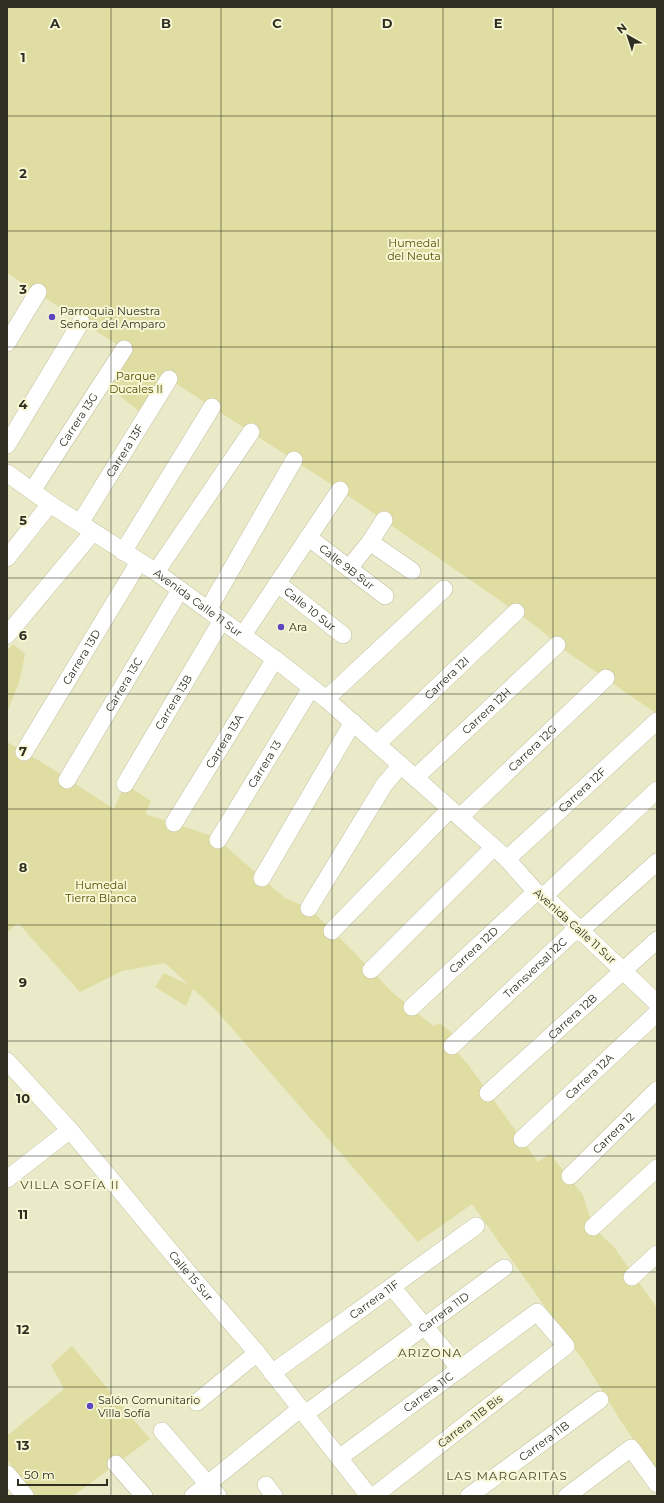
<svg xmlns="http://www.w3.org/2000/svg" width="664" height="1503" font-family="Montserrat,sans-serif">
<style>
.green{fill:#dfdda1}
.lines{fill:none;stroke-linecap:round;stroke-linejoin:round}
.minor-casing{stroke:#c1c1a0;stroke-width:18}
.minor{stroke:#fff;stroke-width:17}
.grid{fill:none;stroke:#2e2e21;stroke-width:1;stroke-opacity:0.55}
.poi-dot{fill:#5d47bf;stroke:#f8f7d5;stroke-width:1.5}
.labels{text-anchor:middle;stroke-width:4;stroke-linejoin:round;paint-order:stroke}
.park-label{font-size:11px;fill:#524e00;stroke:#f8f7d5}
.poi-label{font-size:11px;fill:#2e2e21;stroke:#f8f7d5;text-anchor:start}
.street-label{font-size:11px;fill:#2e2e21;stroke:#f8f7d5}
.neighbourhood-label{font-size:12px;letter-spacing:1px;fill:#49472b;stroke:#f8f7d5}
.grid-label{font-size:13px;text-anchor:middle;font-weight:bold;fill:#2e2e21;stroke:#f8f7d5;stroke-width:4;stroke-linejoin:round;paint-order:stroke}
</style>
<rect width="100%" height="100%" fill="#eaeac8"/>
<g class="green">
<path d="M 7,7 L 657,7 L 657,714 L 557,645 L 540,629 L 495,597 L 340,490 L 169,379 L 142,414 L 108,386 L 124,349 C 84,324 46,298 7,273 Z"/>
<polygon points="13,644 25,654 19,683 7,712 7,651"/>
<polygon points="7,742 43,763 114,809 125,784 151,801 145,814 215,837 285,898 309,908 353,951 392,992 433,1026 440,1023 453,1034 452,1046 470,1067 538,1162 550,1154 583,1195 593,1227 614,1247 657,1308 657,1475 619,1418 587,1366 472,1204 418,1242 215,1009 193,989 186,1006 155,987 164,973 189,985 165,963 122,971 80,992 18,923 7,933"/>
<polygon points="72,1346 150,1439 73,1496 36,1496 7,1460 7,1436 64,1389 51,1365"/>
</g>
<g class="lines">
<g class="minor-casing">
<g id="minor">
<polyline points="7,343 38,292"/>
<polyline points="7,445 81,322"/>
<path id="s1" d="M 7,473 L 50,504 L 156,572 L 275,659 L 326,699 L 507,859 L 536,892 L 544,896 L 657,1003"/>
<path id="s2" d="M 32,491 L 124,349"/>
<path id="s3" d="M 80,523 L 169,379"/>
<path id="s4" d="M 308,537 L 385,596"/>
<polyline points="370,542 412,571"/>
<polyline points="123,552 212,407"/>
<polyline points="7,558 50,504"/>
<polyline points="349,568 370,542 384,520"/>
<polyline points="156,572 251,432"/>
<path id="s5" d="M 277,583 L 343,635"/>
<polyline points="208,610 294,460"/>
<polyline points="7,635 93,532"/>
<polyline points="243,635 340,490"/>
<polyline points="326,699 444,589"/>
<path id="s6" d="M 377,744 L 516,612"/>
<path id="s7" d="M 24,752 L 139,562"/>
<path id="s8" d="M 415,778 L 557,645"/>
<path id="s9" d="M 67,780 L 180,590"/>
<path id="s10" d="M 125,784 L 222,620"/>
<path id="s11" d="M 460,817 L 606,678"/>
<path id="s12" d="M 174,823 L 275,659"/>
<path id="s13" d="M 218,840 L 311,688"/>
<path id="s14" d="M 507,859 L 657,721"/>
<polyline points="262,878 353,722"/>
<polyline points="544,896 657,790"/>
<polyline points="309,908 384,785 401,765"/>
<polyline points="332,931 450,809"/>
<polyline points="371,970 493,848"/>
<path id="s15" d="M 412,1007 L 536,892"/>
<path id="s16" d="M 452,1046 L 571,934 L 581,930 L 657,862"/>
<path id="s17" d="M 7,1061 L 70,1130 L 180,1263 L 257,1353 L 369,1496"/>
<path id="s18" d="M 488,1093 L 657,940"/>
<path id="s19" d="M 522,1139 L 657,1013"/>
<path id="s20" d="M 570,1176 L 657,1090"/>
<polyline points="7,1179 70,1130"/>
<polyline points="593,1227 657,1168"/>
<polyline points="632,1277 657,1254"/>
<polyline points="392,1287 460,1369"/>
<path id="s21" d="M 272,1373 L 476,1226"/>
<polyline points="197,1402 257,1353"/>
<path id="s22" d="M 305,1414 L 504,1268"/>
<polyline points="162,1431 218,1496"/>
<path id="s23" d="M 339,1458 L 537,1312 L 566,1346 L 374,1496"/>
<polyline points="116,1464 144,1496"/>
<polyline points="7,1474 25,1496"/>
<polyline points="266,1485 274,1496"/>
<polyline points="193,1496 300,1409"/>
<path id="s24" d="M 469,1496 L 600,1400"/>
<polyline points="567,1496 631,1448 657,1484"/>
</g>
</g>
<use href="#minor" class="minor"/>
</g>
<path class="grid" d="M 111,7 L 111,1496M 221,7 L 221,1496M 332,7 L 332,1496M 443,7 L 443,1496M 553,7 L 553,1496M 7,116 L 657,116M 7,231 L 657,231M 7,347 L 657,347M 7,462 L 657,462M 7,578 L 657,578M 7,694 L 657,694M 7,809 L 657,809M 7,925 L 657,925M 7,1041 L 657,1041M 7,1156 L 657,1156M 7,1272 L 657,1272M 7,1387 L 657,1387"/>
<g class="poi-dot">
<circle cx="52" cy="317" r="4"/>
<circle cx="281" cy="627" r="4"/>
<circle cx="90" cy="1406" r="4"/>
</g>
<g class="labels">
<g class="park-label">
<text x="414" y="247">Humedal<tspan x="414" dy="13">del Neuta</tspan></text>
<text x="136" y="380">Parque<tspan x="136" dy="13">Ducales II</tspan></text>
<text x="101" y="889">Humedal<tspan x="101" dy="13">Tierra Blanca</tspan></text>
</g>
<g class="poi-label">
<text x="60" y="315">Parroquia Nuestra<tspan x="60" dy="13">Señora del Amparo</tspan></text>
<text x="289" y="631">Ara</text>
<text x="98" y="1404">Salón Comunitario<tspan x="98" dy="13">Villa Sofía</tspan></text>
</g>
<g class="street-label">
<text dy="4" stroke="none"><textPath href="#s2" startOffset="85">Carrera 13G</textPath></text>
<text dy="4" stroke="none"><textPath href="#s3" startOffset="85">Carrera 13F</textPath></text>
<text dy="4" stroke="none"><textPath href="#s4" startOffset="49">Calle 9B Sur</textPath></text>
<text dy="4" stroke="none"><textPath href="#s1" startOffset="231">Avenida Calle 11 Sur</textPath></text>
<text dy="4" stroke="none"><textPath href="#s5" startOffset="42">Calle 10 Sur</textPath></text>
<text dy="4" stroke="none"><textPath href="#s7" startOffset="111">Carrera 13D</textPath></text>
<text dy="4" stroke="none"><textPath href="#s6" startOffset="96">Carrera 12I</textPath></text>
<text dy="4" stroke="none"><textPath href="#s9" startOffset="111">Carrera 13C</textPath></text>
<text dy="4" stroke="none"><textPath href="#s10" startOffset="95">Carrera 13B</textPath></text>
<text dy="4" stroke="none"><textPath href="#s8" startOffset="98">Carrera 12H</textPath></text>
<text dy="4" stroke="none"><textPath href="#s12" startOffset="96">Carrera 13A</textPath></text>
<text dy="4" stroke="none"><textPath href="#s11" startOffset="100">Carrera 12G</textPath></text>
<text dy="4" stroke="none"><textPath href="#s13" startOffset="89">Carrera 13</textPath></text>
<text dy="4" stroke="none"><textPath href="#s14" startOffset="102">Carrera 12F</textPath></text>
<text transform="translate(575 926) rotate(42)" y="4">Avenida Calle 11 Sur</text>
<text dy="4" stroke="none"><textPath href="#s15" startOffset="84">Carrera 12D</textPath></text>
<text dy="4" stroke="none"><textPath href="#s16" startOffset="114">Transversal 12C</textPath></text>
<text dy="4" stroke="none"><textPath href="#s18" startOffset="114">Carrera 12B</textPath></text>
<text dy="4" stroke="none"><textPath href="#s19" startOffset="92">Carrera 12A</textPath></text>
<text dy="4" stroke="none"><textPath href="#s20" startOffset="61">Carrera 12</textPath></text>
<text dy="4" stroke="none"><textPath href="#s17" startOffset="283">Calle 15 Sur</textPath></text>
<text dy="4" stroke="none"><textPath href="#s21" startOffset="126">Carrera 11F</textPath></text>
<text dy="4" stroke="none"><textPath href="#s22" startOffset="172">Carrera 11D</textPath></text>
<text dy="4" stroke="none"><textPath href="#s23" startOffset="111">Carrera 11C</textPath></text>
<text transform="translate(470 1421) rotate(-38)" y="4">Carrera 11B Bis</text>
<text dy="4" stroke="none"><textPath href="#s24" startOffset="93">Carrera 11B</textPath></text>
</g>
<g class="neighbourhood-label">
<text x="70" y="1189">VILLA SOFÍA II</text>
<text x="430" y="1357">ARIZONA</text>
<text x="507" y="1480">LAS MARGARITAS</text>
</g>
</g>
<g class="grid-label">
<text x="55" y="28">A</text>
<text x="166" y="28">B</text>
<text x="277" y="28">C</text>
<text x="387" y="28">D</text>
<text x="498" y="28">E</text>
<text x="23" y="62">1</text>
<text x="23" y="178">2</text>
<text x="23" y="294">3</text>
<text x="23" y="409">4</text>
<text x="23" y="525">5</text>
<text x="23" y="640">6</text>
<text x="23" y="756">7</text>
<text x="23" y="872">8</text>
<text x="23" y="987">9</text>
<text x="23" y="1103">10</text>
<text x="23" y="1219">11</text>
<text x="23" y="1334">12</text>
<text x="23" y="1450">13</text>
</g>
<rect width="664" height="1503" fill="none" stroke="#2e2e21" stroke-width="16"/>
<g transform="translate(628 36) rotate(321)" stroke="#f8f7d5" stroke-width="3" paint-order="stroke">
<path d="M0-3L7 15L0 10L-7 15Z" fill="#2e2e21"/>
<text y="-6" font-size="11" font-weight="bold" text-anchor="middle" fill="#2e2e21">N</text>
</g>
<path d="M18 1479v6h89v-6" fill="none" stroke="#2e2e21" stroke-width="2"/>
<text x="24" y="1479" font-size="12" fill="#2e2e21" stroke="#f8f7d5" stroke-width="3" paint-order="stroke">50 m</text>
</svg>
